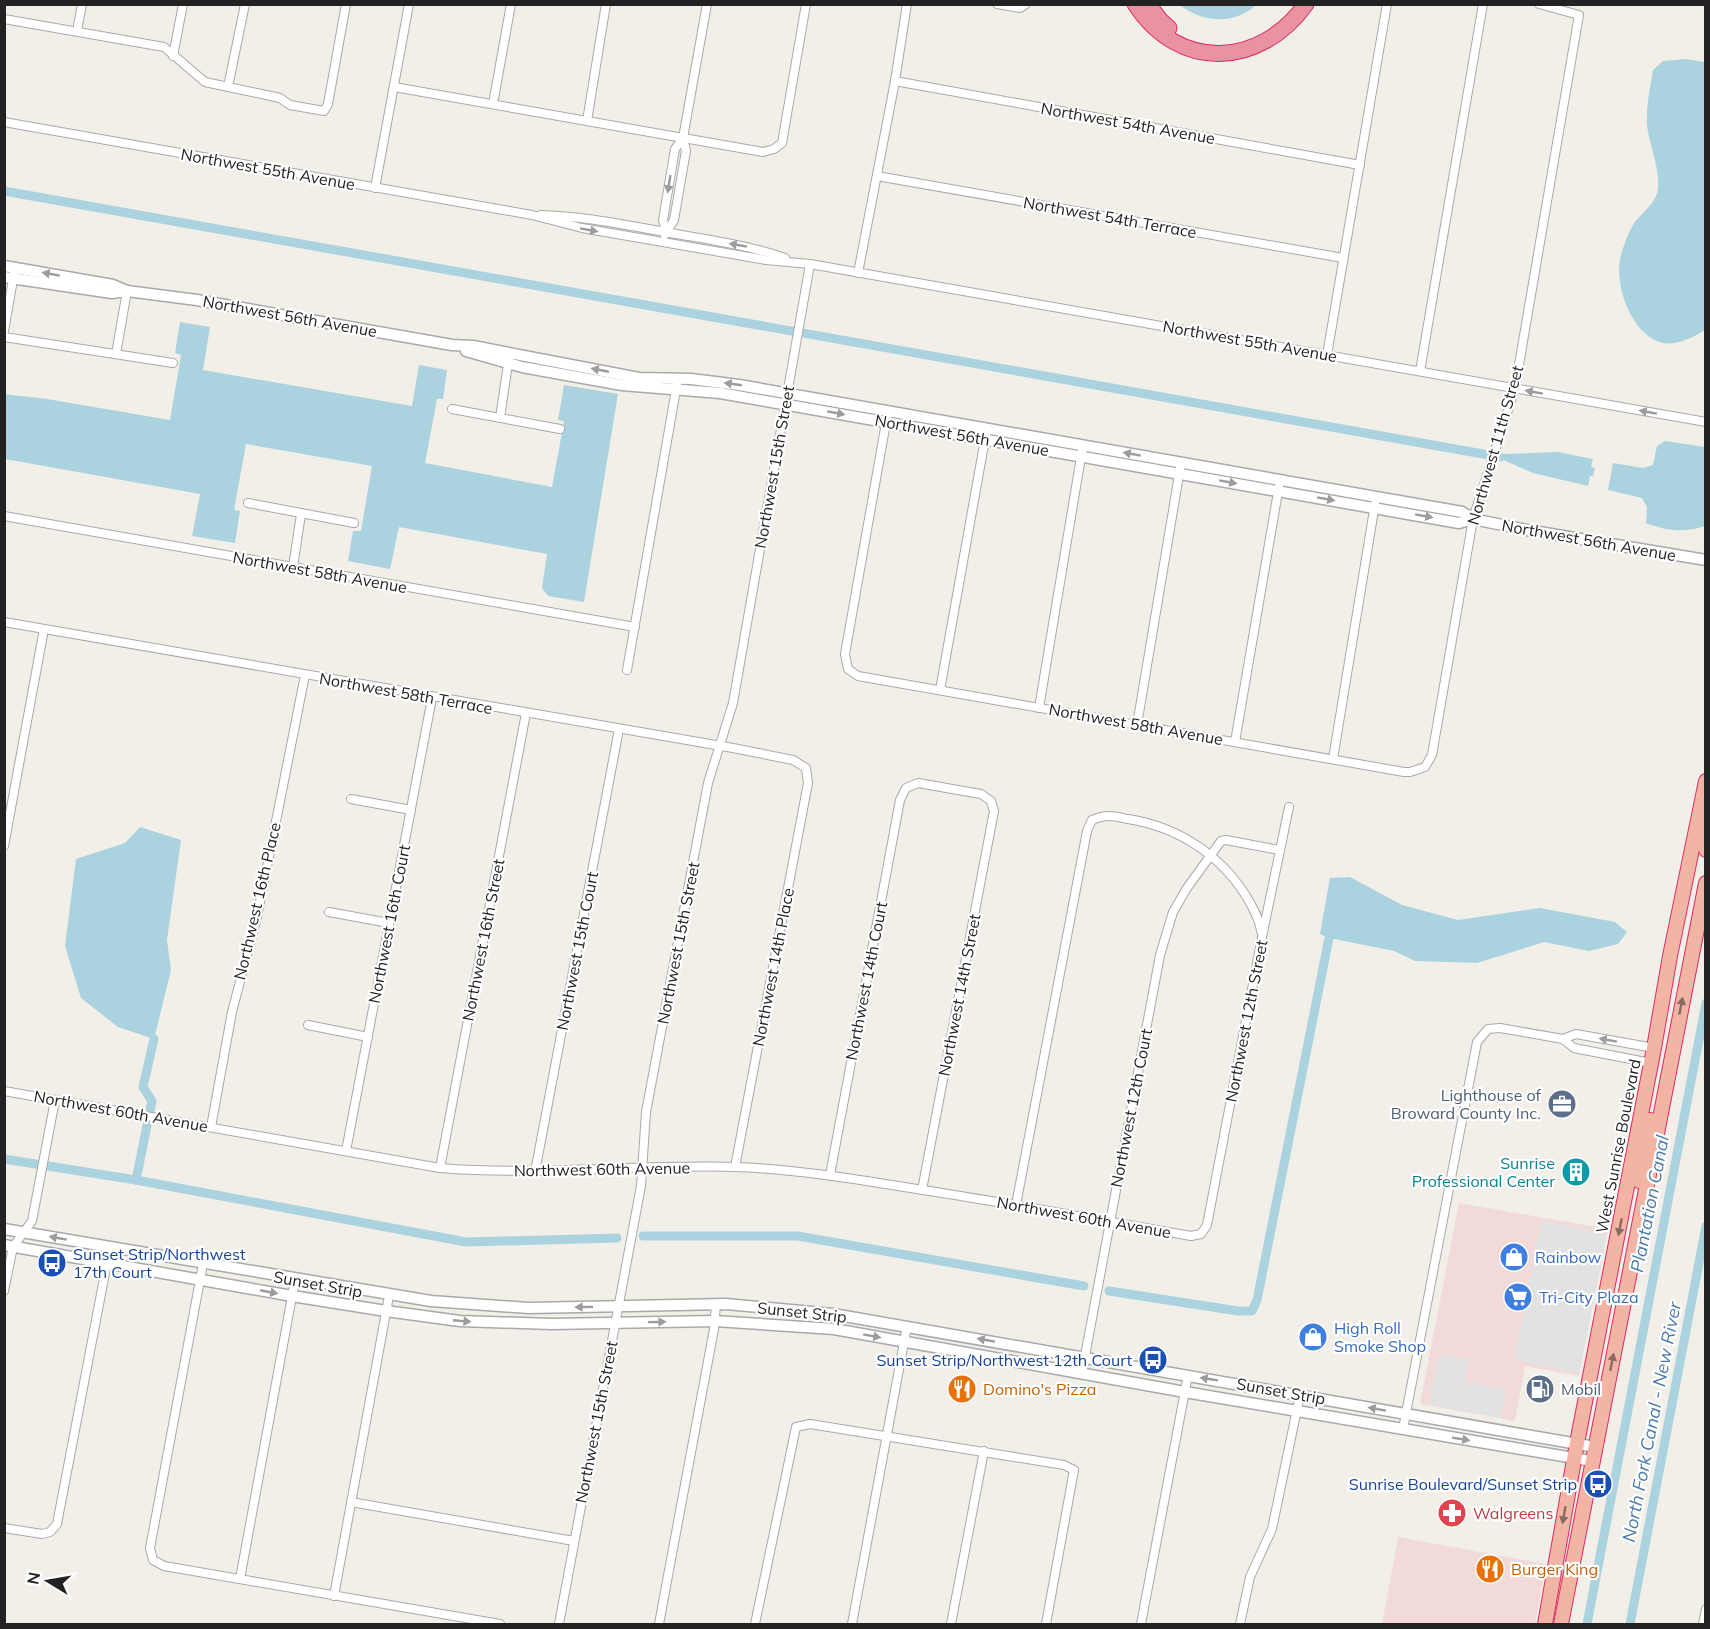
<svg xmlns="http://www.w3.org/2000/svg" width="1710" height="1629" font-family="Mulish,sans-serif">
<style>
.commercial{fill:#f2dad9}
.parking{fill:#e2e2e2}
.water{fill:#aad3df}
.lines{fill:none;stroke-linecap:round;stroke-linejoin:round}
.canal{stroke:#aad3df;stroke-width:9}
.minor-casing{stroke:#a9a9a9;stroke-width:10}
.tertiary-casing{stroke:#a9a9a9;stroke-width:13}
.trunk-casing{stroke:#dc2a67;stroke-width:16}
.motorway-casing{stroke:#dc2a67;stroke-width:17}
.minor{stroke:#fff;stroke-width:8}
.tertiary{stroke:#fff;stroke-width:10}
.trunk{stroke:#f2b4a3;stroke-width:14}
.motorway{stroke:#e892a2;stroke-width:15}
.oneway{fill:#9c9c9c}
.oneway2{fill:#8a6b62}
.labels{text-anchor:middle;stroke-width:4.5;stroke-linejoin:round;paint-order:stroke}
.street-label{font-size:16px;fill:#222;stroke:#fff}
.service-label{font-size:16px;fill:#4e5e75;stroke:#fff;text-anchor:end}
.culture-label{font-size:16px;fill:#0d838f;stroke:#fff;text-anchor:end}
.transit-label{font-size:16px;fill:#164399;stroke:#fff;text-anchor:end}
.shop-label{font-size:16px;fill:#366cbe;stroke:#fff;text-anchor:start}
.food-label{font-size:16px;fill:#c56008;stroke:#fff;text-anchor:start}
.health-label{font-size:16px;fill:#be3a42;stroke:#fff;text-anchor:start}
.water-label{font-size:18px;font-style:italic;fill:#4a7aab;stroke:#fff}
</style>
<rect width="100%" height="100%" fill="#f2efe9"/>
<g class="commercial">
<polygon points="1459,1203 1608,1229 1579,1376 1525,1366 1515,1421 1420,1404"/>
<polygon points="1398,1537 1546,1564 1535,1624 1382,1624"/>
</g>
<g class="parking">
<polygon points="1541,1221 1607,1234 1579,1373 1514,1360"/>
<polygon points="1439,1354 1469,1359 1465,1382 1506,1389 1501,1418 1429,1405"/>
</g>
<g class="water">
<path d="M 1180,5 L 1256,5 C 1235,25 1202,23 1180,5 Z"/>
<path d="M 1686,59 L 1705,62 L 1705,330 C 1694,337 1676,346 1663,343 C 1631,336 1613,283 1621,255 C 1624,245 1627,235 1633,225 C 1641,213 1657,203 1658,188 C 1660,167 1649,145 1647,125 C 1646,107 1650,88 1653,70 L 1663,61 Z"/>
<polygon points="180,322 210,327 203,370 412,406 419,365 447,370 443,399 437,399 425,463 552,487 564,421 558,420 564,385 618,394 584,602 548,596 542,588 547,554 399,527 390,569 348,561 353,531 361,531 372,466 246,444 234,510 240,511 235,543 192,536 200,494 5,459 4,394 47,399 170,420 181,355 175,353"/>
<path d="M 1665,441 L 1705,447 L 1705,526 C 1684,533 1667,531 1646,523 L 1647,507 L 1642,498 L 1608,490 L 1613,463 L 1643,468 L 1653,465 L 1657,446 Z"/>
<polygon points="1558,452 1593,459 1591,467 1595,468 1593,476 1590,476 1588,486 1533,473 1499,458 1502,454"/>
<polygon points="140,827 181,840 167,940 171,970 154,1039 118,1027 81,998 65,946 76,859 125,843"/>
<polygon points="1350,877 1402,905 1458,920 1540,908 1615,922 1627,932 1618,944 1589,951 1544,942 1477,963 1415,961 1394,951 1329,938 1320,934 1330,878"/>
</g>
<g class="lines">
<g class="canal">
<polyline points="4,191 1500,457"/>
<polyline points="4,1159 136,1180 466,1242 617,1238"/>
<polyline points="136,1180 152,1101 143,1087 154,1039"/>
<polyline points="643,1236 798,1236 1084,1286"/>
<polyline points="1109,1291 1238,1311 1252,1311 1257,1300 1329,938"/>
<polyline points="1587,1624 1706,1003"/>
<polyline points="1630,1624 1706,1226"/>
</g>
<g class="minor-casing">
<g id="minor">
<polyline points="997,4 1020,8 1026,4"/>
<polyline points="4,19 164,47 205,82 280,98 290,105 324,111 328,104 346,4"/>
<polyline points="77,31 82,4"/>
<polyline points="173,56 183,4"/>
<polyline points="895,81 1360,165"/>
<polyline points="228,87 245,4"/>
<polyline points="394,87 763,152 774,149 782,143 806,4"/>
<polyline points="493,104 511,4"/>
<polyline points="587,121 606,4"/>
<polyline points="4,122 532,215 582,228 766,260 810,264 1706,422"/>
<polyline points="877,176 1343,258"/>
<polyline points="375,188 409,4"/>
<path d="M 541,215 C 581,216 620,224 660,231 C 702,239 745,244 785,258"/>
<polyline points="666,232 663,220 675,149 683,138"/>
<polyline points="665,235 674,220 686,151 683,138 707,4"/>
<polyline points="858,273 895,81 907,4"/>
<polyline points="4,331 14,274"/>
<polyline points="4,337 173,363"/>
<polyline points="116,354 127,291"/>
<polyline points="1327,355 1387,4"/>
<polyline points="1420,371 1483,4"/>
<polyline points="452,409 560,429"/>
<polyline points="887,417 845,654 848,669 858,676 1404,772 1410,772 1425,767 1432,755 1473,519 1515,388 1579,15 1539,4"/>
<polyline points="500,418 509,357"/>
<polyline points="248,503 354,523"/>
<polyline points="4,516 635,627"/>
<polyline points="293,567 301,514"/>
<polyline points="4,622 733,748 793,760 806,768 808,783 735,1167"/>
<polyline points="627,670 677,384"/>
<polyline points="940,690 987,428"/>
<polyline points="1039,708 1083,445"/>
<polyline points="1137,725 1181,463"/>
<polyline points="1235,742 1279,486"/>
<polyline points="1333,759 1375,504"/>
<polyline points="351,799 411,810"/>
<polyline points="4,846 44,629"/>
<polyline points="329,912 389,923"/>
<polyline points="308,1025 368,1037"/>
<polyline points="1563,1039 1576,1034 1654,1048"/>
<path d="M 4,1091 L 440,1168 C 538,1176 636,1164 734,1167 C 798,1169 861,1180 923,1190 C 1013,1204 1102,1220 1191,1236 L 1201,1234 L 1207,1225 L 1262,937 L 1289,807"/>
<polyline points="211,1127 232,1012 257,917 305,675"/>
<polyline points="346,1151 432,698"/>
<polyline points="440,1168 526,713"/>
<polyline points="535,1172 619,729"/>
<polyline points="830,1175 900,800 906,788 918,783 981,794 991,801 994,811 922,1190"/>
<path d="M 1016,1205 L 1087,831 L 1092,820 C 1107,814 1113,816 1128,819 C 1179,827 1223,856 1249,901 C 1254,910 1260,920 1261,931"/>
<polyline points="203,1264 150,1548 153,1560 164,1566 500,1624"/>
<polyline points="4,1291 13,1247 32,1221 55,1100"/>
<polyline points="1082,1372 1160,955 1173,912 1187,888 1221,841 1226,840 1279,850"/>
<polyline points="1403,1429 1477,1042 1488,1029 1500,1028 1563,1039 1574,1048 1651,1063"/>
<polyline points="351,1502 574,1541"/>
<polyline points="4,1528 42,1534 50,1532 57,1524 110,1247"/>
<polyline points="240,1579 295,1280"/>
<polyline points="334,1596 389,1296"/>
<polyline points="559,1624 641,1186 646,1112 708,783 733,703 810,264"/>
<polyline points="659,1624 714,1329 716,1304"/>
<polyline points="755,1624 796,1427 810,1424 1064,1465 1074,1470 1046,1624"/>
<polyline points="852,1624 907,1326"/>
<polyline points="951,1624 984,1451"/>
<polyline points="1141,1624 1188,1375"/>
<polyline points="1240,1624 1250,1577 1272,1529 1300,1395"/>
<polyline points="1703,1624 1706,1609"/>
</g>
</g>
<g class="tertiary-casing">
<g id="tertiary">
<polyline points="4,266 113,285 127,291"/>
<polyline points="4,277 112,293 127,291 197,300 452,345 473,346 639,378 691,379 739,385 1462,512 1473,519 1527,530 1706,560"/>
<polyline points="466,351 522,367 622,385 720,393 1459,523 1473,519"/>
<polyline points="4,1229 431,1301 529,1308 726,1304 833,1314 1595,1447"/>
<polyline points="4,1245 292,1296 386,1311 460,1321 552,1324 715,1321 834,1329 1185,1392 1592,1461"/>
</g>
</g>
<g class="trunk-casing">
<g id="trunk">
<polyline points="1705,819 1703,833 1706,850"/>
<polyline points="1639,1181 1650,1120"/>
<polyline points="1545,1624 1577,1443 1654,1048 1670,956 1706,781"/>
<polyline points="1561,1624 1706,883"/>
</g>
</g>
<g class="motorway-casing">
<g id="motorway">
<path d="M 1135,4 C 1179,72 1260,68 1306,4"/>
<polyline points="1148,4 1161,21 1169,28"/>
</g>
</g>
<use href="#minor" class="minor"/>
<use href="#tertiary" class="tertiary"/>
<use href="#trunk" class="trunk"/>
<use href="#motorway" class="motorway"/>
</g>
<defs><path id="oneway-solid" d="M-6-.8H1V-3.2L6.5 0L1 3.2V.8H-6Z" transform="scale(1.5)"/></defs>
<g class="oneway">
<use href="#oneway-solid" transform="translate(669 184) rotate(99)"/>
<use href="#oneway-solid" transform="translate(589 230) rotate(10)"/>
<use href="#oneway-solid" transform="translate(738 245) rotate(-170)"/>
<use href="#oneway-solid" transform="translate(51 274) rotate(-170)"/>
<use href="#oneway-solid" transform="translate(600 370) rotate(-169)"/>
<use href="#oneway-solid" transform="translate(733 384) rotate(-172)"/>
<use href="#oneway-solid" transform="translate(1534 392) rotate(-170)"/>
<use href="#oneway-solid" transform="translate(1648 412) rotate(-170)"/>
<use href="#oneway-solid" transform="translate(836 413) rotate(10)"/>
<use href="#oneway-solid" transform="translate(1132 454) rotate(-170)"/>
<use href="#oneway-solid" transform="translate(1228 482) rotate(10)"/>
<use href="#oneway-solid" transform="translate(1326 499) rotate(10)"/>
<use href="#oneway-solid" transform="translate(1424 516) rotate(10)"/>
<use href="#oneway-solid" transform="translate(1608 1040) rotate(-170)"/>
<use href="#oneway-solid" transform="translate(58 1238) rotate(-170)"/>
<use href="#oneway-solid" transform="translate(269 1292) rotate(11)"/>
<use href="#oneway-solid" transform="translate(584 1307) rotate(179)"/>
<use href="#oneway-solid" transform="translate(462 1321) rotate(5)"/>
<use href="#oneway-solid" transform="translate(657 1322) rotate(-1)"/>
<use href="#oneway-solid" transform="translate(872 1336) rotate(10)"/>
<use href="#oneway-solid" transform="translate(986 1340) rotate(-170)"/>
<use href="#oneway-solid" transform="translate(1209 1379) rotate(-171)"/>
<use href="#oneway-solid" transform="translate(1377 1409) rotate(-170)"/>
<use href="#oneway-solid" transform="translate(1461 1439) rotate(9)"/>
</g>
<g class="oneway2">
<use href="#oneway-solid" transform="translate(1681 1006) rotate(-79)"/>
<use href="#oneway-solid" transform="translate(1620 1227) rotate(101)"/>
<use href="#oneway-solid" transform="translate(1612 1362) rotate(-79)"/>
<use href="#oneway-solid" transform="translate(1564 1515) rotate(100)"/>
</g>
<defs>
<g id="office-disc" transform="scale(1.5)"><circle r="9.5" fill="#5c6f8a" stroke="#fff"/><path d="M-6-3h4V-5.5h4V-3h4V5H-6ZM-1-4.5V-3h2v-1.5ZM-6 0V1H6V0Z" fill="#fff"/></g>
<g id="building-disc" transform="scale(1.5)"><circle r="9.5" fill="#0f9aa8" stroke="#fff"/><path d="M-4-6H4V6H1V3H-1V6H-4ZM-2.5-4.3h1.7v1.8h-1.7ZM.8-4.3h1.7v1.8H.8ZM-2.5-1h1.7V.8h-1.7ZM.8-1h1.7V.8H.8Z" fill="#fff"/></g>
<g id="shop-disc" transform="scale(1.5)"><circle r="9.5" fill="#3f7fe0" stroke="#fff"/><path d="M-5-2.5h2.3a2.7 3.5 0 0 1 5.4 0H5L5.5 6h-11ZM-1.5-2.5h3a1.5 2.3 0 0 0-3 0Z" fill="#fff"/></g>
<g id="bus-disc" transform="scale(1.5)"><circle r="9.5" fill="#1a4fb4" stroke="#fff"/><path d="M-5-6H5V4H4V6H2V4H-2V6H-4V4H-5ZM-3.5-4V0h7V-4ZM-3.5 1.2v1.5H-2V1.2ZM2 1.2v1.5H3.5V1.2Z" fill="#fff"/></g>
<g id="supermarket-disc" transform="scale(1.5)"><circle r="9.5" fill="#3f7fe0" stroke="#fff"/><path d="M-6-5.5h2.5l.6 2H6L4.5 2H-2.5L-4.4-4H-6ZM-1.5 3.2a1.3 1.3 0 1 0 .1 0ZM3 3.2a1.3 1.3 0 1 0 .1 0Z" fill="#fff"/></g>
<g id="restaurant-disc" transform="scale(1.5)"><circle r="9.5" fill="#e8710a" stroke="#fff"/><path d="M-5-6h1v4h1v-4h1v4h1v-4h1v5L-1.5 .5V6h-2V.5L-5-1ZM5-6V6H3V1.5H1.5Q1.5-4 5-6Z" fill="#fff"/></g>
<g id="fuel-disc" transform="scale(1.5)"><circle r="9.5" fill="#5c6f8a" stroke="#fff"/><path d="M-5.5-6h7V0h2V4h1.3V-2.5L3-4.5l.8-.8L6-3V5H2.5V1h-1V6h-7ZM-4.2-4.7v3.2H.2V-4.7Z" fill="#fff"/></g>
<g id="pharmacy-disc" transform="scale(1.5)"><circle r="9.5" fill="#e0444e" stroke="#fff"/><path d="M-2-6h4v4h4v4h-4v4h-4v-4h-4v-4h4Z" fill="#fff"/></g>
</defs>
<g fill-rule="evenodd">
<use href="#office-disc" x="1562" y="1104"/>
<use href="#building-disc" x="1576" y="1172"/>
<use href="#shop-disc" x="1514" y="1257"/>
<use href="#bus-disc" x="52" y="1263"/>
<use href="#supermarket-disc" x="1518" y="1297"/>
<use href="#shop-disc" x="1313" y="1337"/>
<use href="#bus-disc" x="1153" y="1360"/>
<use href="#restaurant-disc" x="962" y="1389"/>
<use href="#fuel-disc" x="1540" y="1389"/>
<use href="#bus-disc" x="1598" y="1484"/>
<use href="#pharmacy-disc" x="1452" y="1513"/>
<use href="#restaurant-disc" x="1490" y="1569"/>
</g>
<g class="labels">
<g class="street-label">
<text transform="translate(1128 123) rotate(10)" y="6">Northwest 54th Avenue</text>
<text transform="translate(268 169) rotate(10)" y="6">Northwest 55th Avenue</text>
<text transform="translate(1110 217) rotate(10)" y="6">Northwest 54th Terrace</text>
<text transform="translate(290 316) rotate(10)" y="6">Northwest 56th Avenue</text>
<text transform="translate(1250 341) rotate(10)" y="6">Northwest 55th Avenue</text>
<text transform="translate(962 435) rotate(10)" y="6">Northwest 56th Avenue</text>
<text transform="translate(1495 445) rotate(-74)" y="6">Northwest 11th Street</text>
<text transform="translate(774 467) rotate(-80)" y="6">Northwest 15th Street</text>
<text transform="translate(1589 540) rotate(10)" y="6">Northwest 56th Avenue</text>
<text transform="translate(320 572) rotate(10)" y="6">Northwest 58th Avenue</text>
<text transform="translate(406 693) rotate(10)" y="6">Northwest 58th Terrace</text>
<text transform="translate(1136 724) rotate(10)" y="6">Northwest 58th Avenue</text>
<text transform="translate(257 901) rotate(-77)" y="6">Northwest 16th Place</text>
<text transform="translate(389 924) rotate(-79)" y="6">Northwest 16th Court</text>
<text transform="translate(483 940) rotate(-79)" y="6">Northwest 16th Street</text>
<text transform="translate(678 943) rotate(-79)" y="6">Northwest 15th Street</text>
<text transform="translate(577 951) rotate(-79)" y="6">Northwest 15th Court</text>
<text transform="translate(773 967) rotate(-79)" y="6">Northwest 14th Place</text>
<text transform="translate(866 981) rotate(-79)" y="6">Northwest 14th Court</text>
<text transform="translate(959 995) rotate(-79)" y="6">Northwest 14th Street</text>
<text transform="translate(1246 1021) rotate(-79)" y="6">Northwest 12th Street</text>
<text transform="translate(1131 1108) rotate(-79)" y="6">Northwest 12th Court</text>
<text transform="translate(121 1111) rotate(10)" y="6">Northwest 60th Avenue</text>
<text transform="translate(1618 1146) rotate(-79)" y="6">West Sunrise Boulevard</text>
<text transform="translate(602 1169) rotate(-1)" y="6">Northwest 60th Avenue</text>
<text transform="translate(1084 1217) rotate(10)" y="6">Northwest 60th Avenue</text>
<text transform="translate(318 1284) rotate(10)" y="6">Sunset Strip</text>
<text transform="translate(802 1312) rotate(6)" y="6">Sunset Strip</text>
<text transform="translate(1281 1391) rotate(10)" y="6">Sunset Strip</text>
<text transform="translate(596 1422) rotate(-79)" y="6">Northwest 15th Street</text>
</g>
<g class="service-label">
<text x="1541" y="1101">Lighthouse of<tspan x="1541" dy="18">Broward County Inc.</tspan></text>
<text x="1561" y="1395" text-anchor="start">Mobil</text>
</g>
<g class="culture-label">
<text x="1555" y="1169">Sunrise<tspan x="1555" dy="18">Professional Center</tspan></text>
</g>
<g class="transit-label">
<text x="73" y="1260" text-anchor="start">Sunset Strip/Northwest<tspan x="73" dy="18">17th Court</tspan></text>
<text x="1132" y="1366">Sunset Strip/Northwest 12th Court</text>
<text x="1577" y="1490">Sunrise Boulevard/Sunset Strip</text>
</g>
<g class="shop-label">
<text x="1535" y="1263">Rainbow</text>
<text x="1539" y="1303">Tri-City Plaza</text>
<text x="1334" y="1334">High Roll<tspan x="1334" dy="18">Smoke Shop</tspan></text>
</g>
<g class="food-label">
<text x="983" y="1395">Domino's Pizza</text>
<text x="1511" y="1575">Burger King</text>
</g>
<g class="health-label">
<text x="1473" y="1519">Walgreens</text>
</g>
<g class="water-label">
<text transform="translate(1650 1204) rotate(-79)" y="6">Plantation Canal</text>
<text transform="translate(1652 1422) rotate(-79)" y="6">North Fork Canal - New River</text>
</g>
</g>
<rect width="1710" height="1629" fill="none" stroke="#222222" stroke-width="12"/>
<g transform="translate(48 1581) rotate(281)" stroke="#ffffff" stroke-width="4.5" paint-order="stroke">
<path d="M0-4.5L10 22L0 15L-10 22Z" fill="#222222"/>
<text y="-9" font-size="16" font-weight="bold" text-anchor="middle" fill="#222222">N</text>
</g>
</svg>
